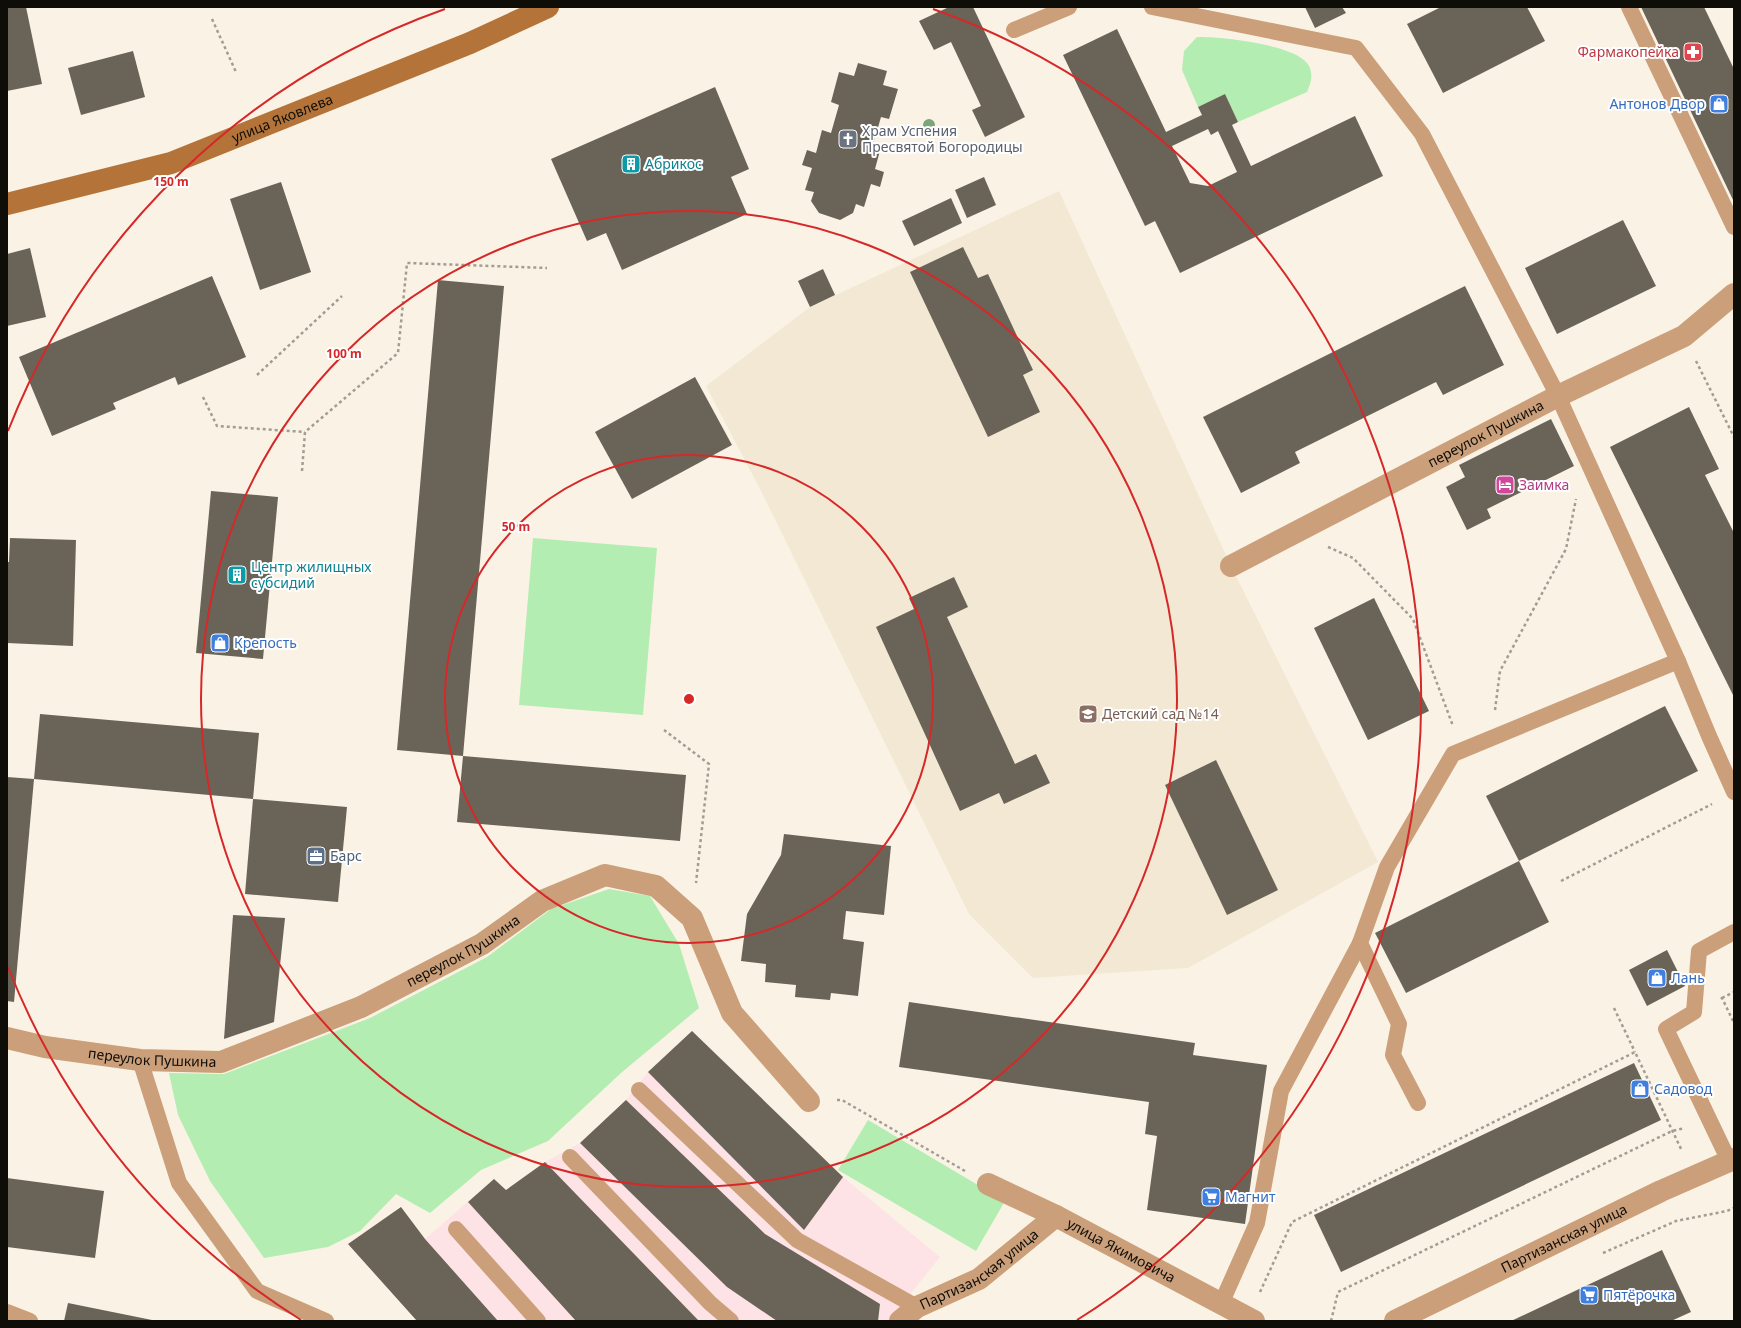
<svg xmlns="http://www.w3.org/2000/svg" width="1741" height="1328" font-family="'Noto Sans',sans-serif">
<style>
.built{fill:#f3e8d3}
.industrial{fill:#fde2e6}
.green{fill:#b3edb2}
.building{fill:#6a6458;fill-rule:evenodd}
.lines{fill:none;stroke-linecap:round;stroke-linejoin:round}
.path{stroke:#a29d92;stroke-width:2.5;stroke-dasharray:3 3;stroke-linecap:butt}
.service{stroke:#cb9f7a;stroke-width:16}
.minor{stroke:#cb9f7a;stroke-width:22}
.secondary{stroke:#b47439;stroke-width:22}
.tree{fill:#7da678}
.ring{fill:none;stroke:#d62828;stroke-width:2}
.labels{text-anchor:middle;stroke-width:4;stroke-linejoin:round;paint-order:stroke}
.health-label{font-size:14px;fill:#be3a42;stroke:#fff;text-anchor:end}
.shop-label{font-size:14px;fill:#366cbe;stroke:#fff;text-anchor:start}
.street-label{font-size:14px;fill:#0f0d08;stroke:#fff}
.worship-label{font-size:14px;fill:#5b616d;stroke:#fff;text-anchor:start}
.culture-label{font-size:14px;fill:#0d838f;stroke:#fff;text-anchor:start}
.hotel-label{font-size:14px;fill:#b23c85;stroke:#fff;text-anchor:start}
.education-label{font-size:14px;fill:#785e54;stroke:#fff;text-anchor:start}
.service-label{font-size:14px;fill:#4e5e75;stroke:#fff;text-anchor:start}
.centre{fill:#d62828;stroke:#fff;stroke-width:2}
.ring-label{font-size:12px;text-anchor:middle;font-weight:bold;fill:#d62828;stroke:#fff;stroke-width:4;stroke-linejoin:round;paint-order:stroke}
</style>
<rect width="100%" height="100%" fill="#faf3e5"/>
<polygon class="built" points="1059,191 1231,566 1378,862 1188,968 1033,978 969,914 761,491 706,386 810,307"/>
<polygon class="industrial" points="692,1031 843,1177 940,1257 889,1321 418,1321 348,1244 401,1207 425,1239 494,1179 506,1190 545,1162 580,1143 626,1100 648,1072"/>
<g class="green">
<path d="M 1197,37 C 1219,36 1300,45 1309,66 C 1314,76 1310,84 1307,92 L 1238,122 L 1225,95 L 1198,107 L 1182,70 L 1184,51 Z"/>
<polygon points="533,538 657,548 643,715 519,705"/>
<polygon points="609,889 650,896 679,944 699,1008 621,1073 548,1141 481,1170 430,1213 396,1194 360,1231 328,1247 264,1258 210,1181 178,1115 169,1073 224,1074 370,1018 487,957 551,909"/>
<polygon points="868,1120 1005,1201 976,1251 838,1170"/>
</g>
<g class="building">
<polygon points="7,7 26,7 42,84 7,91"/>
<polygon points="949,7 973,7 1025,117 985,137 972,110 981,106 951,42 934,50 919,21"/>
<polygon points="1305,7 1342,7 1346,13 1315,28"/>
<polygon points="1441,7 1527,7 1545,41 1443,93 1407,24"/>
<polygon points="1641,7 1704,7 1734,69 1734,202"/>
<path d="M 1117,29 L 1166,132 L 1202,115 L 1198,107 L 1225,94 L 1238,122 L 1232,125 L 1251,166 L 1355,116 L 1383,176 L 1180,273 L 1155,221 L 1145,226 L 1063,55 ZM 1208,129 L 1211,135 L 1218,131 L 1237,172 L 1208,186 L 1190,183 L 1172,146 Z"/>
<polygon points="133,51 145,97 81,115 68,68"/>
<polygon points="858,63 887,71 883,85 898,89 889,119 881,117 873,145 881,147 875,169 884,172 880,187 871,184 864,207 856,204 853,213 840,220 819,213 811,201 814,192 805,190 812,168 802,165 807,150 816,153 822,130 831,133 839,105 831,102 839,72 854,76"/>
<polygon points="715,87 749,169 731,177 747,214 622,270 606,233 587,241 551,159"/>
<polygon points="984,177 996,205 967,218 955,190"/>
<polygon points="281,182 311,272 260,290 230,199"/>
<polygon points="951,198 962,223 914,246 902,221"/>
<polygon points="1623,220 1656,286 1557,334 1525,268"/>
<polygon points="963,247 978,278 988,274 1033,370 1023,375 1040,412 988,437 910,272"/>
<polygon points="30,248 46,317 7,326 7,254"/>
<polygon points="823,269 835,295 810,307 798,281"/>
<polygon points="212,276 246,357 178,385 175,377 113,403 116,409 52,436 19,357"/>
<polygon points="438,280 504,286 463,756 686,775 680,841 457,822 463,756 397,750"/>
<polygon points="1465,286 1504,365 1443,395 1436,382 1295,452 1300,463 1241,493 1203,417"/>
<polygon points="695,377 732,445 632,499 595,432"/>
<polygon points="1689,407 1719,469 1705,475 1734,533 1734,697 1610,447"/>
<polygon points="1551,419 1574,466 1487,509 1491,518 1467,530 1446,487 1465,477 1459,465"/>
<polygon points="211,491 278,497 263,659 196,653"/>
<polygon points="10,538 76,540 73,646 7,643 7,562 9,562"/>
<polygon points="954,577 968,607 947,617 1015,764 1036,754 1050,783 1004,804 999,793 960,811 876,627 914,609 909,598"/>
<polygon points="1374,598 1429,711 1368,740 1314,628"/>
<polygon points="1665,706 1698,771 1519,861 1486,796"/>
<polygon points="40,714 259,733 253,799 34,779"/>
<polygon points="1216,760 1278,890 1227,915 1165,785"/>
<polygon points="7,777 34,779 14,1002 7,1001"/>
<polygon points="253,799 347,807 338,902 245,894"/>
<polygon points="784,834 891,846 884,915 846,911 843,939 864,942 858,996 831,993 830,1000 795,997 796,985 765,982 766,964 741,961 747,914 781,855"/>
<polygon points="1519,861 1549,922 1406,993 1375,933"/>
<polygon points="233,915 285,918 274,1022 224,1039"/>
<polygon points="1667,950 1685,986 1647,1006 1629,970"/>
<polygon points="909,1002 1195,1043 1193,1055 1267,1065 1245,1224 1147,1210 1157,1136 1145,1134 1149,1102 899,1067"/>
<polygon points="692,1031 843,1177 804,1230 648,1072"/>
<polygon points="1634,1063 1661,1120 1341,1272 1314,1215"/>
<polygon points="626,1100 765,1234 880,1304 878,1321 777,1321 727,1287 580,1143"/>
<polygon points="545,1162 699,1321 576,1321 468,1202 494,1179 506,1190"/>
<polygon points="7,1178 104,1191 95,1258 7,1247"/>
<polygon points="401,1207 425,1239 498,1321 417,1321 348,1244"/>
<polygon points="1662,1250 1691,1312 1671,1321 1511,1321"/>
<polygon points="68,1303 152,1320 151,1321 64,1321"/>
</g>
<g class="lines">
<g class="path">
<polyline points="212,19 236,72"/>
<polyline points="1696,361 1734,437"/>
<polyline points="257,375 342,296"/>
<polyline points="203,397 217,426 305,432"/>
<polyline points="302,471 305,432 398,353 407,263 547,268"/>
<polyline points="1328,547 1353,558 1413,619 1453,726"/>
<polyline points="1495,710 1500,671 1566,549 1576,499"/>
<polyline points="664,730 709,764 696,883"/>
<polyline points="1561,881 1712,804"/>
<polyline points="1722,998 1734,992"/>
<polyline points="1721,999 1722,998 1734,1023"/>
<polyline points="1614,1008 1635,1052"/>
<polyline points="837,1100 842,1100 965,1171"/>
<polyline points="1603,1253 1676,1221 1727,1211 1734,1208"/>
<polyline points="1260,1292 1292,1222 1635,1052 1682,1151"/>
<polyline points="1331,1321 1338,1292 1672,1131 1685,1128"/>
</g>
<g class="service">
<polyline points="1152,7 1356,48 1422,134 1558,396 1678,661 1709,736 1734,792"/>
<polyline points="1629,7 1734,227"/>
<polyline points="1014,30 1069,7"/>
<polyline points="140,1060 179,1183 257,1291 326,1321"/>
<polyline points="639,1090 797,1240 917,1307"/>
<polyline points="1418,1103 1393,1055 1399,1024 1360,943 1387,867 1453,754 1678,661"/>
<polyline points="570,1157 710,1303 731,1321"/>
<polyline points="1729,1161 1666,1029 1694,1012 1699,951 1734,932"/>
<polyline points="456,1229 538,1321"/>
<polyline points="1221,1304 1257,1223 1281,1091 1360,943"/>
<polyline points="7,1312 30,1321"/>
</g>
<g class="minor">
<path id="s1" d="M 1231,566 L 1558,396 L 1684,336 L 1734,294"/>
<path id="s2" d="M 7,1038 L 45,1047 L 140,1060 L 221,1062 L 361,1007 L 482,944 L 542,901 L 605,875 L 656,886 L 692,918 L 732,1013 L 809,1101"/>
<path id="s3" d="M 988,1184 L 1056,1216 L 1254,1321"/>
<path id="s4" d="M 900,1321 L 917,1307 L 979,1279 L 1056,1216"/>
<path id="s5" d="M 1395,1321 L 1661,1191 L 1734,1159"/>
</g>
<path class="secondary" id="s6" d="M 7,204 L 171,163 L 470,43 L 548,7"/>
</g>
<circle class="tree" cx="929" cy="125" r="6"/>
<g class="ring">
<circle cx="689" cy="699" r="244"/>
<circle cx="689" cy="699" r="488"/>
<path d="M301 1320A732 732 0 0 1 8 967M8 431A732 732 0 0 1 445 9M933 9A732 732 0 0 1 1077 1320"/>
</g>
<defs>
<g id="pharmacy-square" transform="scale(1)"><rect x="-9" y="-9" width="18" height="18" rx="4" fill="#e0444e" stroke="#fff"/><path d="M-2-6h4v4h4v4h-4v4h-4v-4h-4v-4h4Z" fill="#fff"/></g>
<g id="shop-square" transform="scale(1)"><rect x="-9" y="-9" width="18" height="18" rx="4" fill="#3f7fe0" stroke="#fff"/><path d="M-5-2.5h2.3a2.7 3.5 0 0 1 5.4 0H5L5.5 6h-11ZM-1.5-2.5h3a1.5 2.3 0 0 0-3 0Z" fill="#fff"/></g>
<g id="church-square" transform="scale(1)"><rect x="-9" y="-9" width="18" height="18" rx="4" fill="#6b7280" stroke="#fff"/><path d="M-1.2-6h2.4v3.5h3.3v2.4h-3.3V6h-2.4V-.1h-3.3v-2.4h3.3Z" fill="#fff"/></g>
<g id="building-square" transform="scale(1)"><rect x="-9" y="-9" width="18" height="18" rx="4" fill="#0f9aa8" stroke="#fff"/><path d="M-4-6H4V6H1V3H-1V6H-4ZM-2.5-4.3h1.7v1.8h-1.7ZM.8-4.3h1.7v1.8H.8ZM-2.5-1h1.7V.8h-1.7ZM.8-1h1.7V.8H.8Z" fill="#fff"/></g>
<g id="hotel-square" transform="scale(1)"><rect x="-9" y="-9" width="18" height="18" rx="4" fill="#d1479c" stroke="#fff"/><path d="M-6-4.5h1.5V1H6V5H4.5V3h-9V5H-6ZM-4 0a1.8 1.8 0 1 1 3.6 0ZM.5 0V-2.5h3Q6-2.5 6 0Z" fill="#fff"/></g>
<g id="school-square" transform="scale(1)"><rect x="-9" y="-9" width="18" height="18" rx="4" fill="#8d6e63" stroke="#fff"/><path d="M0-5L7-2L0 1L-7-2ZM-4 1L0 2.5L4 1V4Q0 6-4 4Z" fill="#fff"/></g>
<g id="office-square" transform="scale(1)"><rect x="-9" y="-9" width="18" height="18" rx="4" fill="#5c6f8a" stroke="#fff"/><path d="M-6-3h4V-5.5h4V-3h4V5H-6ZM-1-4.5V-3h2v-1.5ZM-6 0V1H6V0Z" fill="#fff"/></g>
<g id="supermarket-square" transform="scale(1)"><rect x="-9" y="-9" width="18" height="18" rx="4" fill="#3f7fe0" stroke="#fff"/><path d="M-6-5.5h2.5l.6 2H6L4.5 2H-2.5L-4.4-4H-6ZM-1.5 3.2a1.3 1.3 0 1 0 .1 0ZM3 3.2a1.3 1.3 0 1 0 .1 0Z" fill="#fff"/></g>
</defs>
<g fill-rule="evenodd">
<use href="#pharmacy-square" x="1693" y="52"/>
<use href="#shop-square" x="1719" y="104"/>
<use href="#church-square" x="848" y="139"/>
<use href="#building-square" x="631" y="164"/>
<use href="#hotel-square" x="1505" y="485"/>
<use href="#building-square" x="237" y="575"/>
<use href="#shop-square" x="220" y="643"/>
<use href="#school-square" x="1088" y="714"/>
<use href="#office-square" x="316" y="856"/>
<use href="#shop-square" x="1657" y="978"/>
<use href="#shop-square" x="1640" y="1089"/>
<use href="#supermarket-square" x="1211" y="1197"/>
<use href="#supermarket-square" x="1589" y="1295"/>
</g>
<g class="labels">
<g class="health-label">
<text x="1679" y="57">Фармакопейка</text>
</g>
<g class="shop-label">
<text x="1705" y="109" text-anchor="end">Антонов Двор</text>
<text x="234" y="648">Крепость</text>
<text x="1671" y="983">Лань</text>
<text x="1654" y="1094">Садовод</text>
<text x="1225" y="1202">Магнит</text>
<text x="1603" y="1300">Пятёрочка</text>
</g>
<g class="street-label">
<text dy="5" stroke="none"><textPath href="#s6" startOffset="289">улица Яковлева</textPath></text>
<text dy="5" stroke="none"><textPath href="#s1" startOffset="287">переулок Пушкина</textPath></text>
<text dy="5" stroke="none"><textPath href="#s2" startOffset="483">переулок Пушкина</textPath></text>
<text dy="5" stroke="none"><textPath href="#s2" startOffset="147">переулок Пушкина</textPath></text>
<text dy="5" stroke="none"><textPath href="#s5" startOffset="188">Партизанская улица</textPath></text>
<text dy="5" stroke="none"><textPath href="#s3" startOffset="149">улица Якимовича</textPath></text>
<text dy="5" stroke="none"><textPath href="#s4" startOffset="95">Партизанская улица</textPath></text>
</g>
<g class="worship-label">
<text x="862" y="136">Храм Успения<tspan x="862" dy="16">Пресвятой Богородицы</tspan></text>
</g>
<g class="culture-label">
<text x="645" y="169">Абрикос</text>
<text x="251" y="572">Центр жилищных<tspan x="251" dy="16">субсидий</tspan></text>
</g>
<g class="hotel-label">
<text x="1519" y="490">Заимка</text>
</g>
<g class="education-label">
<text x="1102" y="719">Детский сад №14</text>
</g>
<g class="service-label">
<text x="330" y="861">Барс</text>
</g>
</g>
<circle cx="689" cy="699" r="6" class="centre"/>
<g class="ring-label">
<text x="171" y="186">150 m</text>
<text x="344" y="358">100 m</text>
<text x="516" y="531">50 m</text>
</g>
<rect width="1741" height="1328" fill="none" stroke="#0f0d08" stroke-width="16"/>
</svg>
